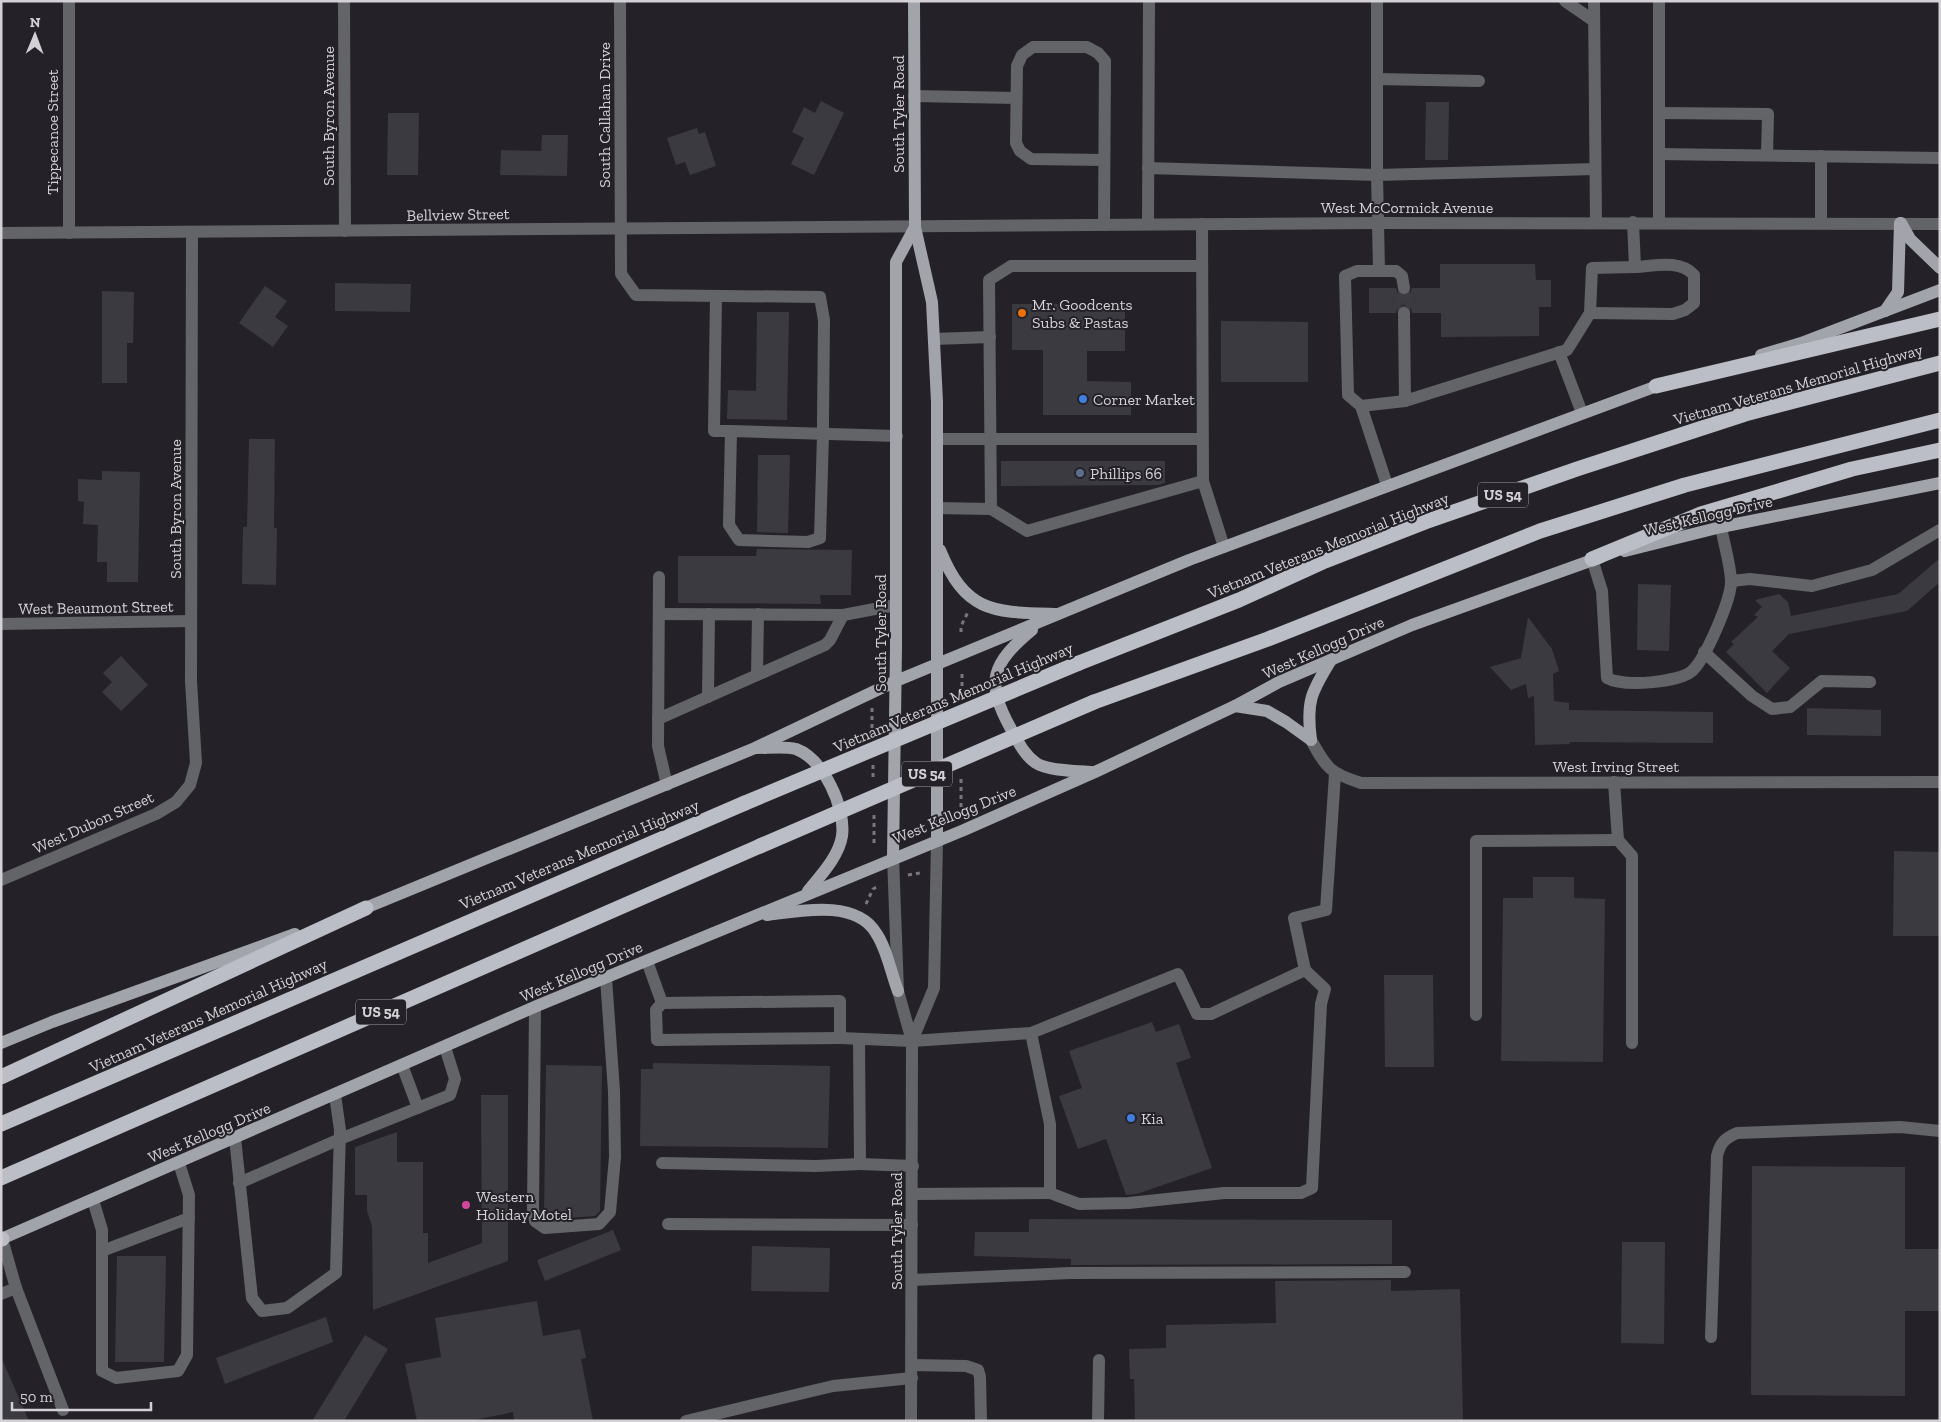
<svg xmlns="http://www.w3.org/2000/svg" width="1941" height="1422" font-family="'Zilla Slab',serif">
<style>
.building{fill:#3b3a40}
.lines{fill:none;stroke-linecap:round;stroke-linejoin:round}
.minor-tunnel{stroke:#3e3c42;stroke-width:12;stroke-dasharray:12 6;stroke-linecap:butt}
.path{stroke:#79777c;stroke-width:3;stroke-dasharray:4 4;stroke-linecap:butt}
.minor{stroke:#626467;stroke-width:12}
.major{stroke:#a2a4ab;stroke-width:12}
.highway{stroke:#bbbec6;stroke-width:15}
.highway-bridge{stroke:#bbbec6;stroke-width:15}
.food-dot{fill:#e8710a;stroke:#242228;stroke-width:2}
.shop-dot{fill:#3f7fe0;stroke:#242228;stroke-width:2}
.service-dot{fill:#5c6f8a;stroke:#242228;stroke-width:2}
.hotel-dot{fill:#d1479c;stroke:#242228;stroke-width:2}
.labels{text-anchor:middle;stroke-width:4;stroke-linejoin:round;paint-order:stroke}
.shield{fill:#242228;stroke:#9e9ca1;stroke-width:1}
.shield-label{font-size:15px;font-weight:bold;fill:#d3d1d5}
.street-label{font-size:16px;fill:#d3d1d5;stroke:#242228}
.poi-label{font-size:16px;fill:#d3d1d5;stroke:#242228;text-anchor:start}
</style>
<rect width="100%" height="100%" fill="#242228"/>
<g class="building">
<polygon points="821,101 844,113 814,175 791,164 804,138 792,132 804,107 815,113"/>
<polygon points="1426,102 1449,102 1448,160 1425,160"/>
<polygon points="388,113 419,113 418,175 387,175"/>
<polygon points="697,128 699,134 705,132 716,166 690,175 685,162 676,165 667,138"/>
<polygon points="542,135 568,135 567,176 500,175 501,150 541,151"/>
<polygon points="1440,264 1535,264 1536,280 1551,280 1551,307 1539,307 1539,336 1441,337 1441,313 1412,313 1411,308 1404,305 1399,306 1396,313 1369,313 1369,288 1396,288 1398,294 1405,296 1410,294 1412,288 1440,288"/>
<polygon points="335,283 411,284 410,312 335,311"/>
<polygon points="265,286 287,301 275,317 288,326 273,347 239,323"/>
<polygon points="102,291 134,292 133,343 127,343 127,383 102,383"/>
<polygon points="1012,304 1125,304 1125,351 1087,351 1087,381 1131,382 1131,415 1043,415 1043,350 1012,350"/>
<polygon points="757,312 789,312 787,420 727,419 728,390 756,391"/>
<polygon points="1221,321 1308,322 1308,382 1221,382"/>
<polygon points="249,439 275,439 274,528 277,528 276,585 242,584 243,527 247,527"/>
<polygon points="758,455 790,455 788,533 757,532"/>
<polygon points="1001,461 1165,461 1165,483 1158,485 1001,486"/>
<polygon points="102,471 140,472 138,582 107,582 107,562 97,562 98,525 83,524 84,502 78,501 78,479 102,480"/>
<polygon points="757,549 852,550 851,595 820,595 821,604 678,603 678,556 756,556"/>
<polygon points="1940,558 1940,582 1907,611 1789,634 1772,651 1790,668 1767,693 1726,652 1734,644 1731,642 1758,617 1754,615 1762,607 1755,600 1779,594 1788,602 1791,616 1898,594"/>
<polygon points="1638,584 1671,585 1669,651 1637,650"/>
<polygon points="1528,617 1552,649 1559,671 1553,674 1554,701 1569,703 1569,710 1713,712 1713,743 1570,742 1570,744 1535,745 1534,696 1528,698 1526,684 1511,690 1490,667 1521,658"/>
<polygon points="121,656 148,685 121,711 102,692 112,682 103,673"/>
<polygon points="1807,708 1881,710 1881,736 1807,735"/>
<polygon points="1894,851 1940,852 1940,936 1893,936"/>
<polygon points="1533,877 1574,877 1574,898 1605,899 1603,1062 1501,1061 1503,898 1533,898"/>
<polygon points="1384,975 1433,975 1434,1067 1385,1067"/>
<polygon points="1152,1022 1156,1032 1179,1024 1191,1058 1176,1063 1212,1168 1137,1194 1126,1195 1106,1139 1078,1149 1059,1096 1082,1088 1069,1051"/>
<polygon points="653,1063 830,1066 828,1148 640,1146 641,1069 653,1069"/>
<polygon points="546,1065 602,1066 600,1211 595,1216 550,1219 544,1217"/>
<polygon points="481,1095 508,1095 508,1261 373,1310 372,1226 367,1211 367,1195 355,1195 355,1147 397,1132 397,1162 423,1162 423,1233 428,1233 428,1263 482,1243"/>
<polygon points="1752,1166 1905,1167 1905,1249 1940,1249 1940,1311 1905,1311 1905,1396 1751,1395"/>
<polygon points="1029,1219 1392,1220 1392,1264 1071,1265 1071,1259 974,1256 975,1232 1029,1232"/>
<polygon points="613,1230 621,1250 545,1281 537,1260"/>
<polygon points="1622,1242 1665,1242 1664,1344 1621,1343"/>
<polygon points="752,1246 830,1248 829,1292 751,1291"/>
<polygon points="117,1256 166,1256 164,1362 115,1362"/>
<polygon points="1391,1280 1391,1291 1460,1289 1463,1421 1135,1421 1134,1379 1130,1379 1129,1349 1166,1348 1166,1325 1276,1323 1275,1281"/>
<polygon points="537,1301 543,1336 580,1329 586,1358 581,1359 593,1421 514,1421 513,1412 470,1421 417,1421 405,1364 441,1357 435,1318"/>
<polygon points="326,1317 333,1342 225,1384 216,1358"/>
<polygon points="365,1335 388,1349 344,1421 312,1421"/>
<polygon points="1,1357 29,1421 1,1421"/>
</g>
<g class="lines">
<polyline class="minor-tunnel" points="1404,288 1404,313"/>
<g class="path">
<polyline points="961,632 961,626 968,612"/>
<polyline points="962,694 962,670"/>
<polyline points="872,708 872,731"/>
<polyline points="873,765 873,779"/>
<polyline points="961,807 961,775"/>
<polyline points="874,815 874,846"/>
<polyline points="908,875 920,873"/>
<polyline points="866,904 873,889 879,886"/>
</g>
<g class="minor">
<polyline points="69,1 69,233"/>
<polyline points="344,1 345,231"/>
<polyline points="620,1 621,274 636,295 820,297 824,320 823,420 823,435 820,538 808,542 739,540 729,525 731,431 897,436"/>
<polyline points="1565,1 1594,21"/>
<polyline points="1594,1 1596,222"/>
<polyline points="1377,79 1479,81"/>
<polyline points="914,96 1016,98"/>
<polyline points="1659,113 1768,114 1767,155"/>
<polyline points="1659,154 1940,158"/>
<polyline points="1821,156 1821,223"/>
<polyline points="1148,168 1377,175 1377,1"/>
<polyline points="1595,169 1377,175 1379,271 1357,271 1345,276 1348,395 1361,406 1405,401 1567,350 1590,313 1592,268 1635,267 1633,222"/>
<polyline points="1659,222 1659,1"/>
<polyline points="1148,224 1149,1"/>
<polyline points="1202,224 1203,481 1224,547"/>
<polyline points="1104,225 1105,61 1098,53 1087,47 1033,47 1022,55 1017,66 1016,143 1020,151 1031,159 1104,160"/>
<polyline points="1,233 1377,223 1940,224"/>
<polyline points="1379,271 1396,271 1402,276 1404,288"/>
<polyline points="716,297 714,431 731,431"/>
<polyline points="1404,313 1405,401"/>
<path d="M 1590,313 L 1673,314 L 1685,310 L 1694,303 L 1694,275 C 1680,259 1654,266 1635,267"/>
<polyline points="934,339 990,337"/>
<polyline points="1559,352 1582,413"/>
<polyline points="1361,406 1387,485"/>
<polyline points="937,439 1202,439"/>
<polyline points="937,508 991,509 989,280 1011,266 1202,266"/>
<polyline points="991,509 1027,531 1203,481"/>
<path d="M 1592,559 L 1602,591 L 1607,678 C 1623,687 1678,683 1692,671 C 1706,658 1732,598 1731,580 C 1730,563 1724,544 1721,527"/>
<polyline points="659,577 658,746 667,785"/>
<polyline points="1731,581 1750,579 1812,586 1872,570 1940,530"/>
<polyline points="659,614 843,615"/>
<polyline points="1,624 191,621"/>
<polyline points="1704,652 1752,696 1772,709 1790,707 1822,681 1870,682"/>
<polyline points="757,675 758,614"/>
<polyline points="708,697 709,614"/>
<polyline points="658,719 825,645 830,640 843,615 896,605"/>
<path d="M 1311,740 C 1327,769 1330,773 1361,783 L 1940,782"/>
<polyline points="1614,782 1618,840 1632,856 1632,1043"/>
<polyline points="893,857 898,991 912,1041 911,1421"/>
<polyline points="1,880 156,814 176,802 190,785 196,763 191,681 192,232"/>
<polyline points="647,961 662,1003 840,1001 840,1038 912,1041 1031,1033 1178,974 1197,1014 1211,1014 1305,970 1294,918 1326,910 1335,774"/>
<polyline points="662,1003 656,1010 657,1040 840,1038"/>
<polyline points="535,1008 533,1209 535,1221 545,1228 599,1224 610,1212 615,1157 614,1091 606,978"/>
<polyline points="1476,1015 1476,841 1618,840"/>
<polyline points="859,1039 860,1164 913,1166"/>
<polyline points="912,1041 934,988 937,841"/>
<polyline points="402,1065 418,1108"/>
<polyline points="235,1138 252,1298 262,1311 287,1308 336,1273 340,1130 335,1095"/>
<polyline points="662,1163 816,1166 860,1164"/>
<polyline points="239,1183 340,1139 450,1095 455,1079 445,1047"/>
<polyline points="1050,1193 1079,1204 1129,1203 1224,1193 1301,1193 1312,1188 1321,1004 1325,989 1305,970"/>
<polyline points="913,1194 1050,1193 1050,1124 1031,1033"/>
<polyline points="93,1200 102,1230 102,1371 116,1378 178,1371 187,1355 189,1195 179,1163"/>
<polyline points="668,1224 912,1225"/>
<polyline points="102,1251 189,1218"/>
<polyline points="912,1280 1070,1273 1405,1272"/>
<polyline points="16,1288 63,1410"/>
<polyline points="1,1294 16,1288 2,1239"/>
<path d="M 1711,1337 L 1717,1156 C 1720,1143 1725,1138 1737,1133 L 1900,1127 L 1940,1131"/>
<polyline points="912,1365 966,1366 978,1370 980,1377 981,1421"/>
<polyline points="686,1421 833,1386 912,1378"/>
<polyline points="1098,1421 1099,1360"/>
</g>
<g class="major">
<polyline points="914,1 915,227 932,302 937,402 937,841"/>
<polyline points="1901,223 1910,239 1940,268"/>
<polyline points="1885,311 1898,292 1900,223"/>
<polyline points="1761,355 1801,343 1940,290"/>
<path d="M 940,550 C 966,614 994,612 1057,614"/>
<polyline points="1625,551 1721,527 1940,483"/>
<path d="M 1032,630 C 991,664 985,682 1011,729 C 1018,741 1024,755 1036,763 C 1047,771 1079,771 1093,772"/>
<polyline points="1235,706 1267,711 1286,722 1311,740"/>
<path d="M 1311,740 C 1306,702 1311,692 1331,660"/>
<path d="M 757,748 C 769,748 785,746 796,749 C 823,759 846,807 842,836 C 839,856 821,875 808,891"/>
<polyline points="893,857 896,649 896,262 915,227"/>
<polyline points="358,911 755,748 896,681 1189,560 1665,383"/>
<path d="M 767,915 C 799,911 856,899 876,933 C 887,949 891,973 898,991"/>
<polyline points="1,1043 52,1022 295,934"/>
<polyline points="1,1239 539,1005 964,830 1095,772 1235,706 1279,682 1412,625 1601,557"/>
</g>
<g class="highway">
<polyline points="1656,386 1940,319"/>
<polyline points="1592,559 1701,514 1852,469 1940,450"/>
<polyline points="1079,663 1239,600 1325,561 1425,522 1577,469 1745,414 1940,363"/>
<polyline points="1094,702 1268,639 1540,531 1685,485 1940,420"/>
<polyline points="1,1077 366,908"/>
<polyline points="1,1124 745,803"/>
<polyline points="1,1178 760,846"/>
<polyline points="1,1239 2,1239"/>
</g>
<g class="highway-bridge">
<polyline points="745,803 1079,663"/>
<polyline points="760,846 1094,702"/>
</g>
</g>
<circle class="food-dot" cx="1022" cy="313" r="5"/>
<g class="shop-dot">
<circle cx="1083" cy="399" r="5"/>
<circle cx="1131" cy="1118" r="5"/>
</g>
<circle class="service-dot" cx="1080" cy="473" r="5"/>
<circle class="hotel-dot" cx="466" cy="1205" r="5"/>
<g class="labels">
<g class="shield">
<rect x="1478" y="482.5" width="50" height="25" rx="4"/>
<rect x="902" y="761.5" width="50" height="25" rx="4"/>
<rect x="356" y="999.5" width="50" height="25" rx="4"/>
</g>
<g class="shield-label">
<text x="1503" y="500">US 54</text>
<text x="927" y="779">US 54</text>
<text x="381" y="1017">US 54</text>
</g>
<g class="street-label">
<text transform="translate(898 114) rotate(-90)" y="6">South Tyler Road</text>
<text transform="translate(604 115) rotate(-90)" y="6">South Callahan Drive</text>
<text transform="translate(328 116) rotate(-90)" y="6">South Byron Avenue</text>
<text transform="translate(52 132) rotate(-90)" y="6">Tippecanoe Street</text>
<text x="1407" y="213">West McCormick Avenue</text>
<text transform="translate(458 214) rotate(-1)" y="6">Bellview Street</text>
<text transform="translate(1798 384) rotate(-16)" y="6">Vietnam Veterans Memorial Highway</text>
<text transform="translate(175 509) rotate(-90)" y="6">South Byron Avenue</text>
<text transform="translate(1708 515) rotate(-13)" y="6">West Kellogg Drive</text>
<text transform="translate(1328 545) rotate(-22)" y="6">Vietnam Veterans Memorial Highway</text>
<text transform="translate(96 607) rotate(-1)" y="6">West Beaumont Street</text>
<text transform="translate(880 633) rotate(-90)" y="6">South Tyler Road</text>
<text transform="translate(1323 647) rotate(-24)" y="6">West Kellogg Drive</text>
<text transform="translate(953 697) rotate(-23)" y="6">Vietnam Veterans Memorial Highway</text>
<text x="1616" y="772">West Irving Street</text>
<text transform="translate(954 814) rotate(-22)" y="6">West Kellogg Drive</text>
<text transform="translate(93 822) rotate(-24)" y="6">West Dubon Street</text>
<text transform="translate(579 854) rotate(-23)" y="6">Vietnam Veterans Memorial Highway</text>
<text transform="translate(581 971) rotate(-23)" y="6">West Kellogg Drive</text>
<text transform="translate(208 1015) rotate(-24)" y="6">Vietnam Veterans Memorial Highway</text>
<text transform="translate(209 1132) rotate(-23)" y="6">West Kellogg Drive</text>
<text transform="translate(896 1231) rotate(-90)" y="6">South Tyler Road</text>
</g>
<g class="poi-label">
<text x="1032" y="310">Mr. Goodcents<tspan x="1032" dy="18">Subs &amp; Pastas</tspan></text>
<text x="1093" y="405">Corner Market</text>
<text x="1090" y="479">Phillips 66</text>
<text x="1141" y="1124">Kia</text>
<text x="476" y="1202">Western<tspan x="476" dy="18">Holiday Motel</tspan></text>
</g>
</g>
<rect width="1941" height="1422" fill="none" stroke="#d3d1d5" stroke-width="5"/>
<g transform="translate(35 35) rotate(1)" stroke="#242228" stroke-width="4" paint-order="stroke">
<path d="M0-4L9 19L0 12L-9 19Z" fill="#d3d1d5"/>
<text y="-8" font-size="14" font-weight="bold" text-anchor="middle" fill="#d3d1d5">N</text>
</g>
<path d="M12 1402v8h139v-8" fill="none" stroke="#d3d1d5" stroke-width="2.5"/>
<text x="20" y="1402" font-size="15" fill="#d3d1d5" stroke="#242228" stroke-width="4" paint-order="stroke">50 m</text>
</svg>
